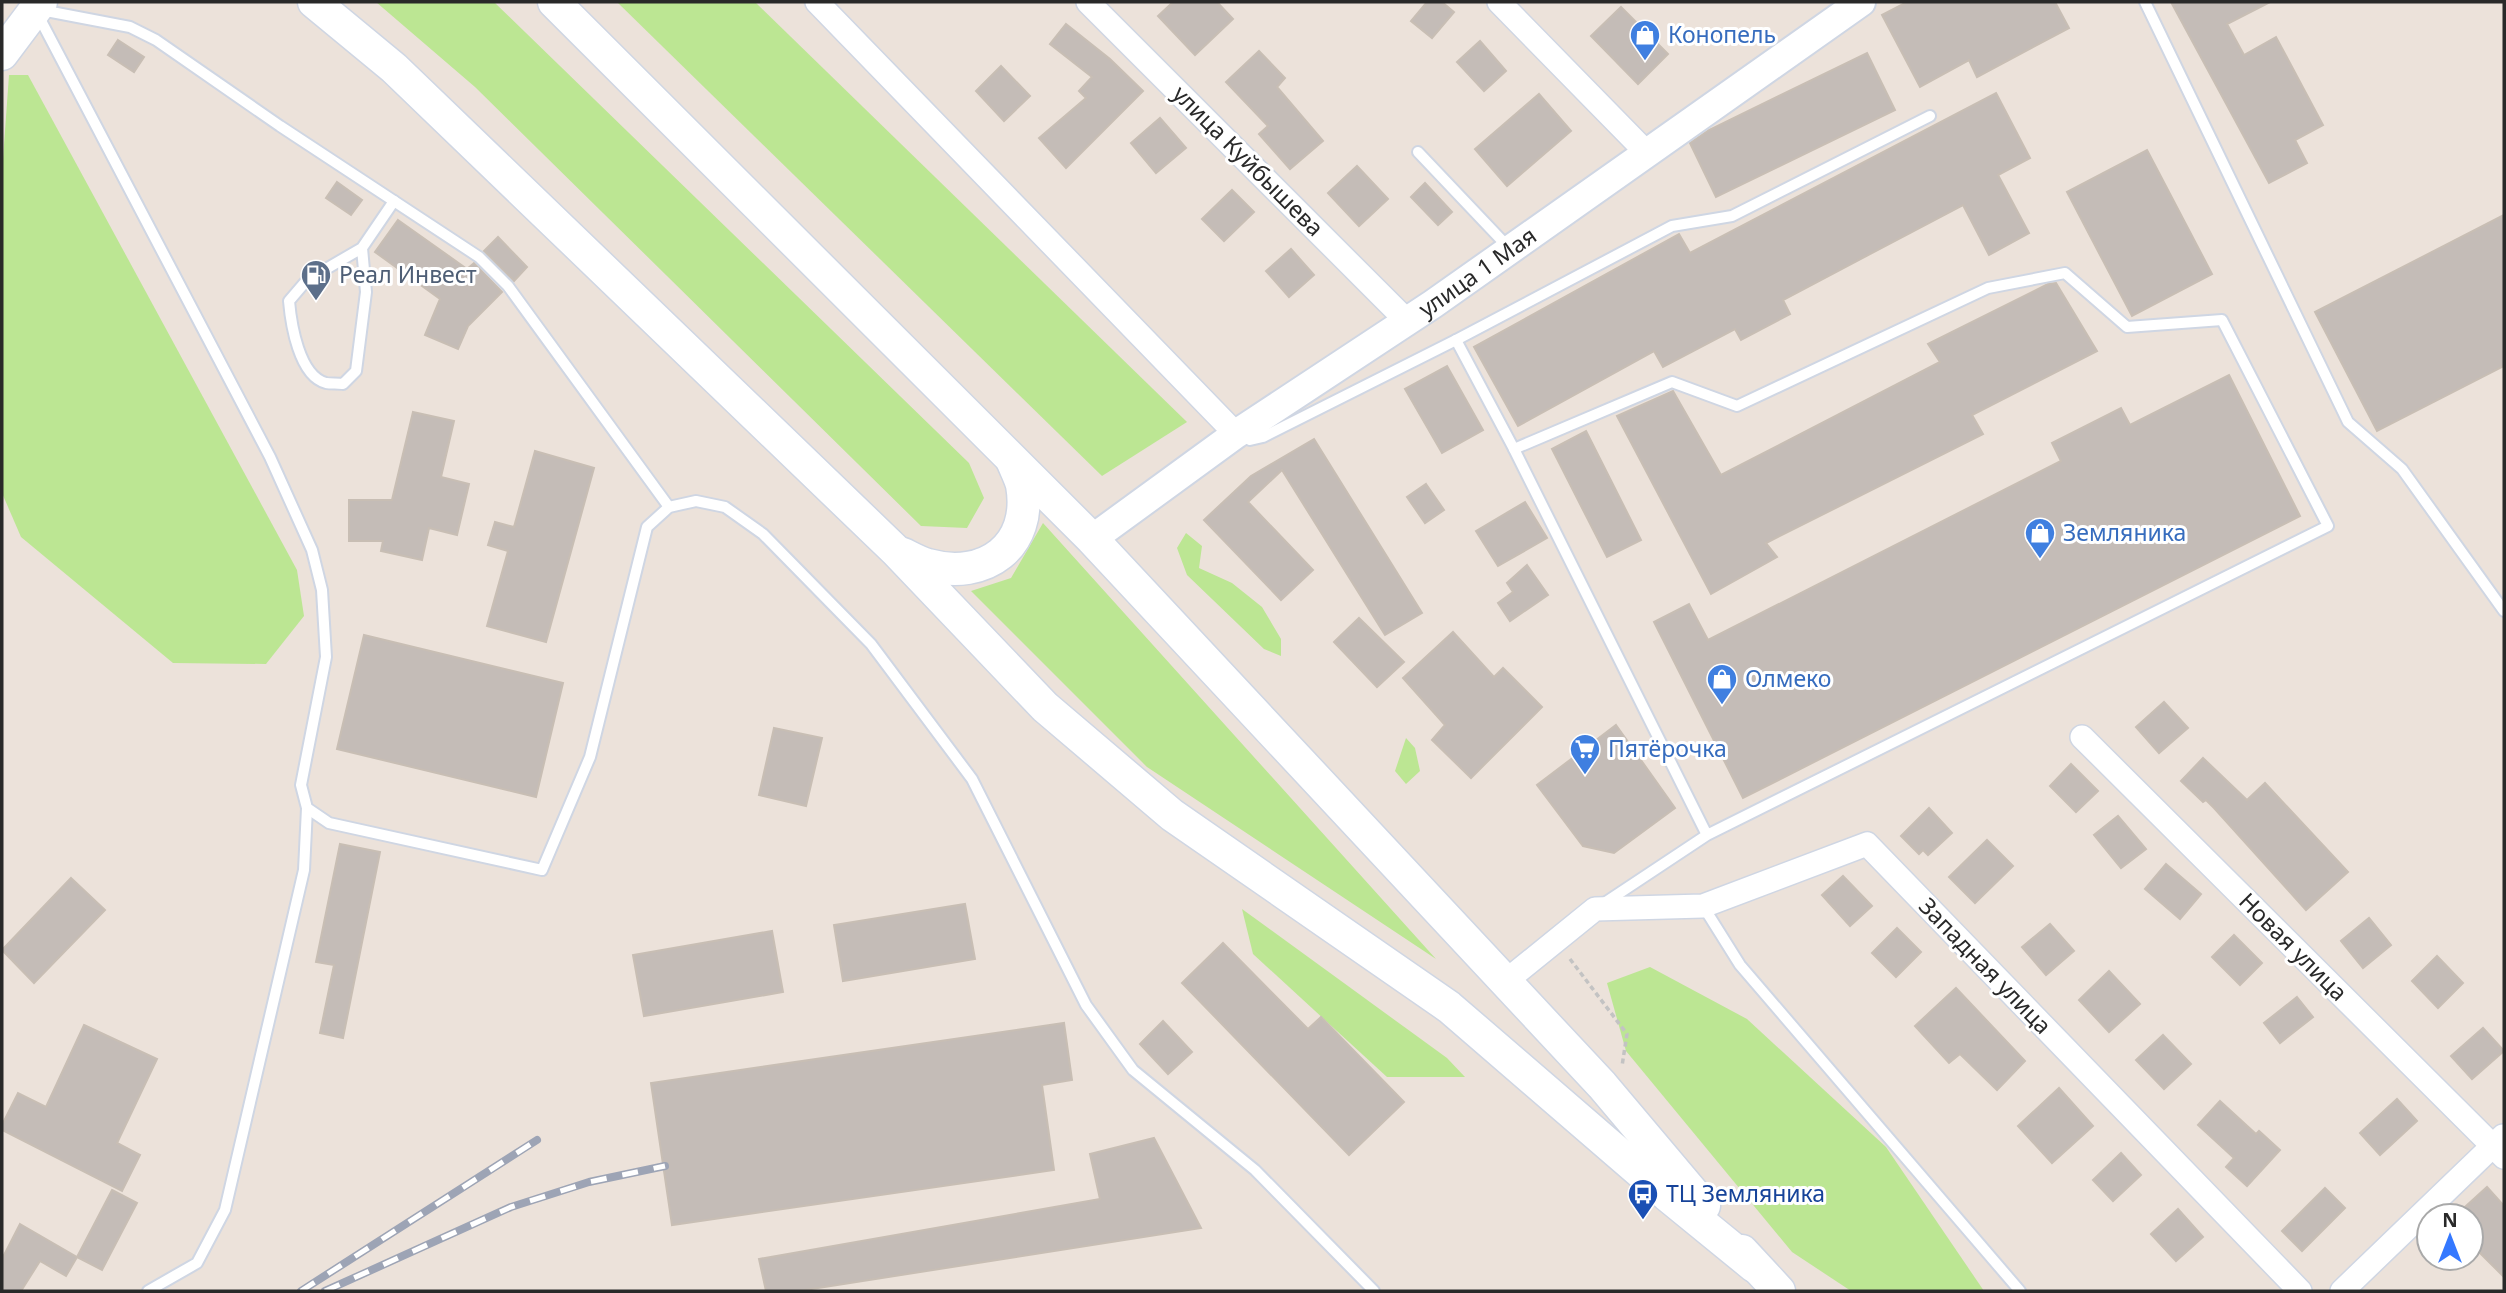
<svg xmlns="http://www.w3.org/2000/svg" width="2506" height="1293" font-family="'Noto Sans',sans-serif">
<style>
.green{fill:#bce693}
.building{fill:#c4bcb7;stroke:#c8beb4;stroke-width:2}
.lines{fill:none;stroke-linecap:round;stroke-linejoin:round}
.service-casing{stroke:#cfd6e3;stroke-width:14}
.minor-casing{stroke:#cfd6e3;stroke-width:26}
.tertiary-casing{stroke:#cfd6e3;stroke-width:32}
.secondary-casing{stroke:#cfd6e3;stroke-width:35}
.path{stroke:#c3c3c3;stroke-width:3.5;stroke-dasharray:5 3.5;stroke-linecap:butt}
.service{stroke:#fff;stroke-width:10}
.minor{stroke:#fff;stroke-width:23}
.tertiary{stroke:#fff;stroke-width:28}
.secondary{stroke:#fff;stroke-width:32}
.rail-casing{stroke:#9da4b5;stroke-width:8}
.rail{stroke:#fff;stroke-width:5;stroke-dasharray:16;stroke-linecap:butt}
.labels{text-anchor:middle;stroke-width:6;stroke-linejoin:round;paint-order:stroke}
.shop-label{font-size:23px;fill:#366cbe;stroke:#fff;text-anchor:start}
.street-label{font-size:23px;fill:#292929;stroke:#fff}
.service-label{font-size:23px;fill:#4e5e75;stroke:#fff;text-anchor:start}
.transit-label{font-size:23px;fill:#164399;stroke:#fff;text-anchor:start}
</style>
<rect width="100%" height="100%" fill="#ece2da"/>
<g class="green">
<polygon points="376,2 494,2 969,463 984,498 967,528 921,526 475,87"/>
<polygon points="617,2 755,2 1187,422 1102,476"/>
<polygon points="9,75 28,75 297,570 304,616 266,664 173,663 21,537 2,493 2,173"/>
<polygon points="1043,523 1436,959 1147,767 971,591 1011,578"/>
<polygon points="1186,533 1202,546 1199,568 1232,583 1262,607 1281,639 1281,656 1264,649 1187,575 1177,548"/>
<polygon points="1406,738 1415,748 1420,771 1406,784 1395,771"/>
<polygon points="1242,909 1447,1058 1465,1077 1387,1077 1253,954"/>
<polygon points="1650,967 1747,1019 1886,1147 1984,1291 1851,1291 1792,1252 1626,1051 1607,983"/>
</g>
<g class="building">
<polygon points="1173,2 1217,2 1233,19 1195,55 1158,16"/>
<polygon points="1427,2 1442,2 1454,12 1432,38 1411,21"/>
<polygon points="1907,2 2055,2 2069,28 1977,77 1969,60 1920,87 1882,15"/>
<polygon points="2171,2 2270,2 2227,24 2244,55 2276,37 2323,125 2295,140 2307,163 2269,183"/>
<polygon points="1621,7 1668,54 1638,84 1591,36"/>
<polygon points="1066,24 1110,59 1143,91 1066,168 1039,138 1086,98 1079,91 1092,77 1050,44"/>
<polygon points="118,40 144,57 134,72 108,55"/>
<polygon points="1480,41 1506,71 1484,91 1457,62"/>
<polygon points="1259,51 1285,78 1277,87 1323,141 1290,169 1259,134 1268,126 1226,82"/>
<polygon points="1867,53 1895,110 1716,197 1690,143 1709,130"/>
<polygon points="1001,66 1030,96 1004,121 976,91"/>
<polygon points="1996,93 2030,158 1998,175 2029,233 1989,255 1963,205 1783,300 1790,314 1741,340 1735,329 1663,367 1654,351 1518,426 1474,347 1679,234 1690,253"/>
<polygon points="1539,94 1571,131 1507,186 1475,149"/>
<polygon points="1160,118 1186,148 1156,173 1131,143"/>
<polygon points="2147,150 2212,274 2132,316 2067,192"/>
<polygon points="1357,166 1388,199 1359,226 1328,193"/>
<polygon points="337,182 362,200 351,215 326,198"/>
<polygon points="1425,183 1452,212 1438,225 1411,197"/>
<polygon points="1232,190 1254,212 1224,241 1202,219"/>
<polygon points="2504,215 2504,366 2377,431 2315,312"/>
<polygon points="398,220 467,269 474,263 502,292 468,326 458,349 425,335 440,299 375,252"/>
<polygon points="498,237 527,267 514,281 484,251"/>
<polygon points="1291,249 1314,275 1289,297 1266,271"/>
<polygon points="2056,283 2097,351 1972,415 1983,434 1766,543 1777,557 1711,594 1617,416 1673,391 1721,475 1940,362 1928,344 2048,284"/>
<polygon points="1447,366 1483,430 1442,453 1405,389"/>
<polygon points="2229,375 2300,516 1743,798 1654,622 1689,604 1708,640 2061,461 2052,443 2121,408 2130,425"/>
<polygon points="413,412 454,421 441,477 469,484 457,535 429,528 422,560 381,551 383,541 349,541 349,500 392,500"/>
<polygon points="1586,431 1641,540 1607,557 1552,449"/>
<polygon points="1314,439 1422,613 1385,635 1282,470 1248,502 1313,570 1281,600 1204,520 1251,476"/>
<polygon points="535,451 594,468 546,642 487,626 508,551 488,545 495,522 514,527"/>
<polygon points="1426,484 1444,510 1425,523 1407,497"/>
<polygon points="1525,502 1547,538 1498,566 1476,531"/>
<polygon points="1527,565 1548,595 1510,621 1498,603 1513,592 1507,583"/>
<polygon points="1359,618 1404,662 1377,687 1334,642"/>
<polygon points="1453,632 1494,677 1503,668 1542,707 1471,778 1432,740 1445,725 1403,678"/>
<polygon points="364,635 563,683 536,797 337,749"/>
<polygon points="2164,702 2188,728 2159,753 2136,727"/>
<polygon points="1616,725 1675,808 1614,853 1583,846 1537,785"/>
<polygon points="774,728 822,738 806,806 759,795"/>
<polygon points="2203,758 2247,800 2265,783 2348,872 2306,910 2214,808 2206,800 2203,802 2181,781"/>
<polygon points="2071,764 2098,791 2076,812 2050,786"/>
<polygon points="1929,808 1952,833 1928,855 1923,850 1919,854 1901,836"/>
<polygon points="2118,816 2146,849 2121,868 2094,835"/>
<polygon points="1987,840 2013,866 1975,903 1949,877"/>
<polygon points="340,844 380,852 343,1038 320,1033 334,965 316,962"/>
<polygon points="2166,864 2201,894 2180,919 2145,889"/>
<polygon points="1843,876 1872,906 1850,926 1822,895"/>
<polygon points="71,878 105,910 34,983 2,950"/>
<polygon points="965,904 975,959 843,981 834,925"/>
<polygon points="2369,918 2391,945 2363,968 2341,941"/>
<polygon points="2050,924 2074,951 2046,975 2022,947"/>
<polygon points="1897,928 1921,952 1896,977 1872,953"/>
<polygon points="772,931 783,992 644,1016 633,955"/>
<polygon points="2234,935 2262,963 2240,985 2212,957"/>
<polygon points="1223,943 1308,1029 1321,1017 1404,1102 1349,1155 1182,983"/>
<polygon points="2437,956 2463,983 2438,1008 2412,981"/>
<polygon points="2109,971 2140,1004 2109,1032 2079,1000"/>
<polygon points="1956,988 2025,1061 1997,1090 1960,1054 1949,1063 1915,1026"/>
<polygon points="2297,997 2313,1017 2280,1043 2264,1023"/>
<polygon points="1163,1021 1192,1052 1168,1074 1140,1044"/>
<polygon points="1064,1023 1072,1080 1042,1085 1054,1170 672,1225 651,1083"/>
<polygon points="84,1025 157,1059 117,1143 140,1155 122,1191 2,1130 2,1125 18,1093 46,1107"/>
<polygon points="2483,1028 2504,1051 2472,1079 2451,1056"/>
<polygon points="2163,1035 2191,1064 2164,1089 2136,1060"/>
<polygon points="2059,1088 2093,1126 2052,1163 2018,1126"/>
<polygon points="2397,1099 2417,1121 2380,1155 2360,1133"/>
<polygon points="2220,1101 2256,1134 2259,1131 2280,1150 2247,1186 2226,1167 2234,1158 2198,1125"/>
<polygon points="1154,1138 1201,1228 799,1291 766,1291 759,1259 1100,1199 1090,1154"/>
<polygon points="2121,1153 2141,1175 2113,1201 2093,1180"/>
<polygon points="2487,1187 2504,1206 2504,1277 2471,1244 2471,1216 2455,1216"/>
<polygon points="2325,1188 2345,1208 2302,1251 2282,1231"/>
<polygon points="112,1190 137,1203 102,1270 77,1257"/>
<polygon points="2178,1209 2203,1237 2176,1261 2151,1234"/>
<polygon points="20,1224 77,1257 66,1276 40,1261 21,1291 2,1291 2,1259"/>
</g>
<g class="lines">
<g class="service-casing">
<g id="service">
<polyline points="2145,2 2348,422 2402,469 2504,611"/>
<polyline points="41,10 130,27 156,40 280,126 479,257 508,286 669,507"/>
<polyline points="38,15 270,457 312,550 322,590 326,657 301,785 307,808 329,823 542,870 590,757 647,527 669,507 696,501 725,507 763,534 871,644 972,779 1086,1005 1133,1070 1255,1170 1374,1291"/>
<polyline points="1418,152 1510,249"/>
<path d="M 362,248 L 366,292 L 356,371 L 343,384 C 338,383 331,384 326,383 C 299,376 291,324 289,301 L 307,280 L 362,248 L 394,201"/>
<polyline points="1456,340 1514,449"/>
<polyline points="1242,436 1250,440 1263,437 1456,340 1672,226 1732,216 1930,116"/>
<polyline points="1603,904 1707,835 2328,526 2222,320 2127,327 2065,273 1988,288 1737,406 1672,382 1514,449 1707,835"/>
<polyline points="1703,906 1740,965 2020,1291"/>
<polyline points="148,1291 197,1263 225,1210 304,870 307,808"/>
</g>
</g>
<g class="minor-casing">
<g id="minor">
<polyline points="817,2 1236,434"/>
<polyline points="1088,2 1407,321"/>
<polyline points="1499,2 1647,153"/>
<polyline points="2082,737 2504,1157"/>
<polyline points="1506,981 1595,909 1703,906 1867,844 2300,1291"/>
<polyline points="2342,1291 2503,1136"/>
</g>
</g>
<g class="tertiary-casing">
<g id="tertiary">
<path id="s1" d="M 1092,539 L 1236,434 L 1433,304 L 1861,2"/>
</g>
</g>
<g class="secondary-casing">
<g id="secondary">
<polyline points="314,2 394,68 896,551 1045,707 1172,815 1449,1007 1667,1195 1754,1266"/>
<polyline points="554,2 1092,539 1602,1085 1704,1206"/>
<polyline points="2,54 41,2"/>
<path d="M 903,554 C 911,558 920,563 928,565 C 985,581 1033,546 1022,485 C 1020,477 1015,468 1012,460"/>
<polyline points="1742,1251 1779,1291"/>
</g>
</g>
<polyline class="path" points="1570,959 1627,1034 1622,1066"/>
<use href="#service" class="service"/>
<use href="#minor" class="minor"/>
<use href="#tertiary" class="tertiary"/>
<use href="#secondary" class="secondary"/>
<g class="rail-casing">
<g id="rail">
<polyline points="301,1291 537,1140"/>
<polyline points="325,1291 511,1207 589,1182 665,1166"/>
</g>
</g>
<use href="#rail" class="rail"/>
</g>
<defs>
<g id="shop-pin" transform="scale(1.575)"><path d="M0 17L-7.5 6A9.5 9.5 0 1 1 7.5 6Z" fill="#3f7fe0" stroke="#fff"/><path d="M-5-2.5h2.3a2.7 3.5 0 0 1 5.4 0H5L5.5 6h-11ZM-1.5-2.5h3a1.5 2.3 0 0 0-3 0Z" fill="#fff"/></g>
<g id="fuel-pin" transform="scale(1.575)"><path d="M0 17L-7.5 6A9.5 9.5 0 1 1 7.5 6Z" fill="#5c6f8a" stroke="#fff"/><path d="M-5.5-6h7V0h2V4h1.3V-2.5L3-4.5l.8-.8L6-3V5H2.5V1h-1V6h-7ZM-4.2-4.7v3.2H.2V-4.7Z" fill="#fff"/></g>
<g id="supermarket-pin" transform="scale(1.575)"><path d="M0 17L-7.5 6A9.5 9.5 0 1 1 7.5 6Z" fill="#3f7fe0" stroke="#fff"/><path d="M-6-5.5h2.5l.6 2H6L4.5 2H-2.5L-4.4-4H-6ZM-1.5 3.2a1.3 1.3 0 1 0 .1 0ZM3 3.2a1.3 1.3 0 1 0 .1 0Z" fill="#fff"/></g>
<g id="bus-pin" transform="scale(1.575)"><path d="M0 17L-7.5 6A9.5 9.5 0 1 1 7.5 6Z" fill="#1a4fb4" stroke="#fff"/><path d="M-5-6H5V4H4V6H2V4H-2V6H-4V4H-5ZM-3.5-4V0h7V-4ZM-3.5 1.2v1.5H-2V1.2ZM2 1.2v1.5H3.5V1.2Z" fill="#fff"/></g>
</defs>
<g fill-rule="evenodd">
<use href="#shop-pin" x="1645" y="35"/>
<use href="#fuel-pin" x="316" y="275"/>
<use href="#shop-pin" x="2040" y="533"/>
<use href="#shop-pin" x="1722" y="679"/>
<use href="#supermarket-pin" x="1585" y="749"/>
<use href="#bus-pin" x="1643" y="1194"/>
</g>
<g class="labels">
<g class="shop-label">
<text x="1668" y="43">Конопель</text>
<text x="2063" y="541">Земляника</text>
<text x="1745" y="687">Олмеко</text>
<text x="1608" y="757">Пятёрочка</text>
</g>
<g class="street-label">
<text transform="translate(1248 161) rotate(45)" y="8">улица Куйбышева</text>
<text dy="8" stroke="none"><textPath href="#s1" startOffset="469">улица 1 Мая</textPath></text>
<text transform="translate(2293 947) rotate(45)" y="8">Новая улица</text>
<text transform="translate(1985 966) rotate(46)" y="8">Западная улица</text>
</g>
<g class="service-label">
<text x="339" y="283">Реал Инвест</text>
</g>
<g class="transit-label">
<text x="1666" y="1202">ТЦ Земляника</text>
</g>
</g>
<rect width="2506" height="1293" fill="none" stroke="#292929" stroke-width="7"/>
<g transform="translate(2450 1237)"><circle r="33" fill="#ffffff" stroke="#a9a9a9" stroke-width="2"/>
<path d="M0-5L12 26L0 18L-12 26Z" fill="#3478ff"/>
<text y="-10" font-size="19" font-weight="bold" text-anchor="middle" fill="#292929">N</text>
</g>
</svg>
